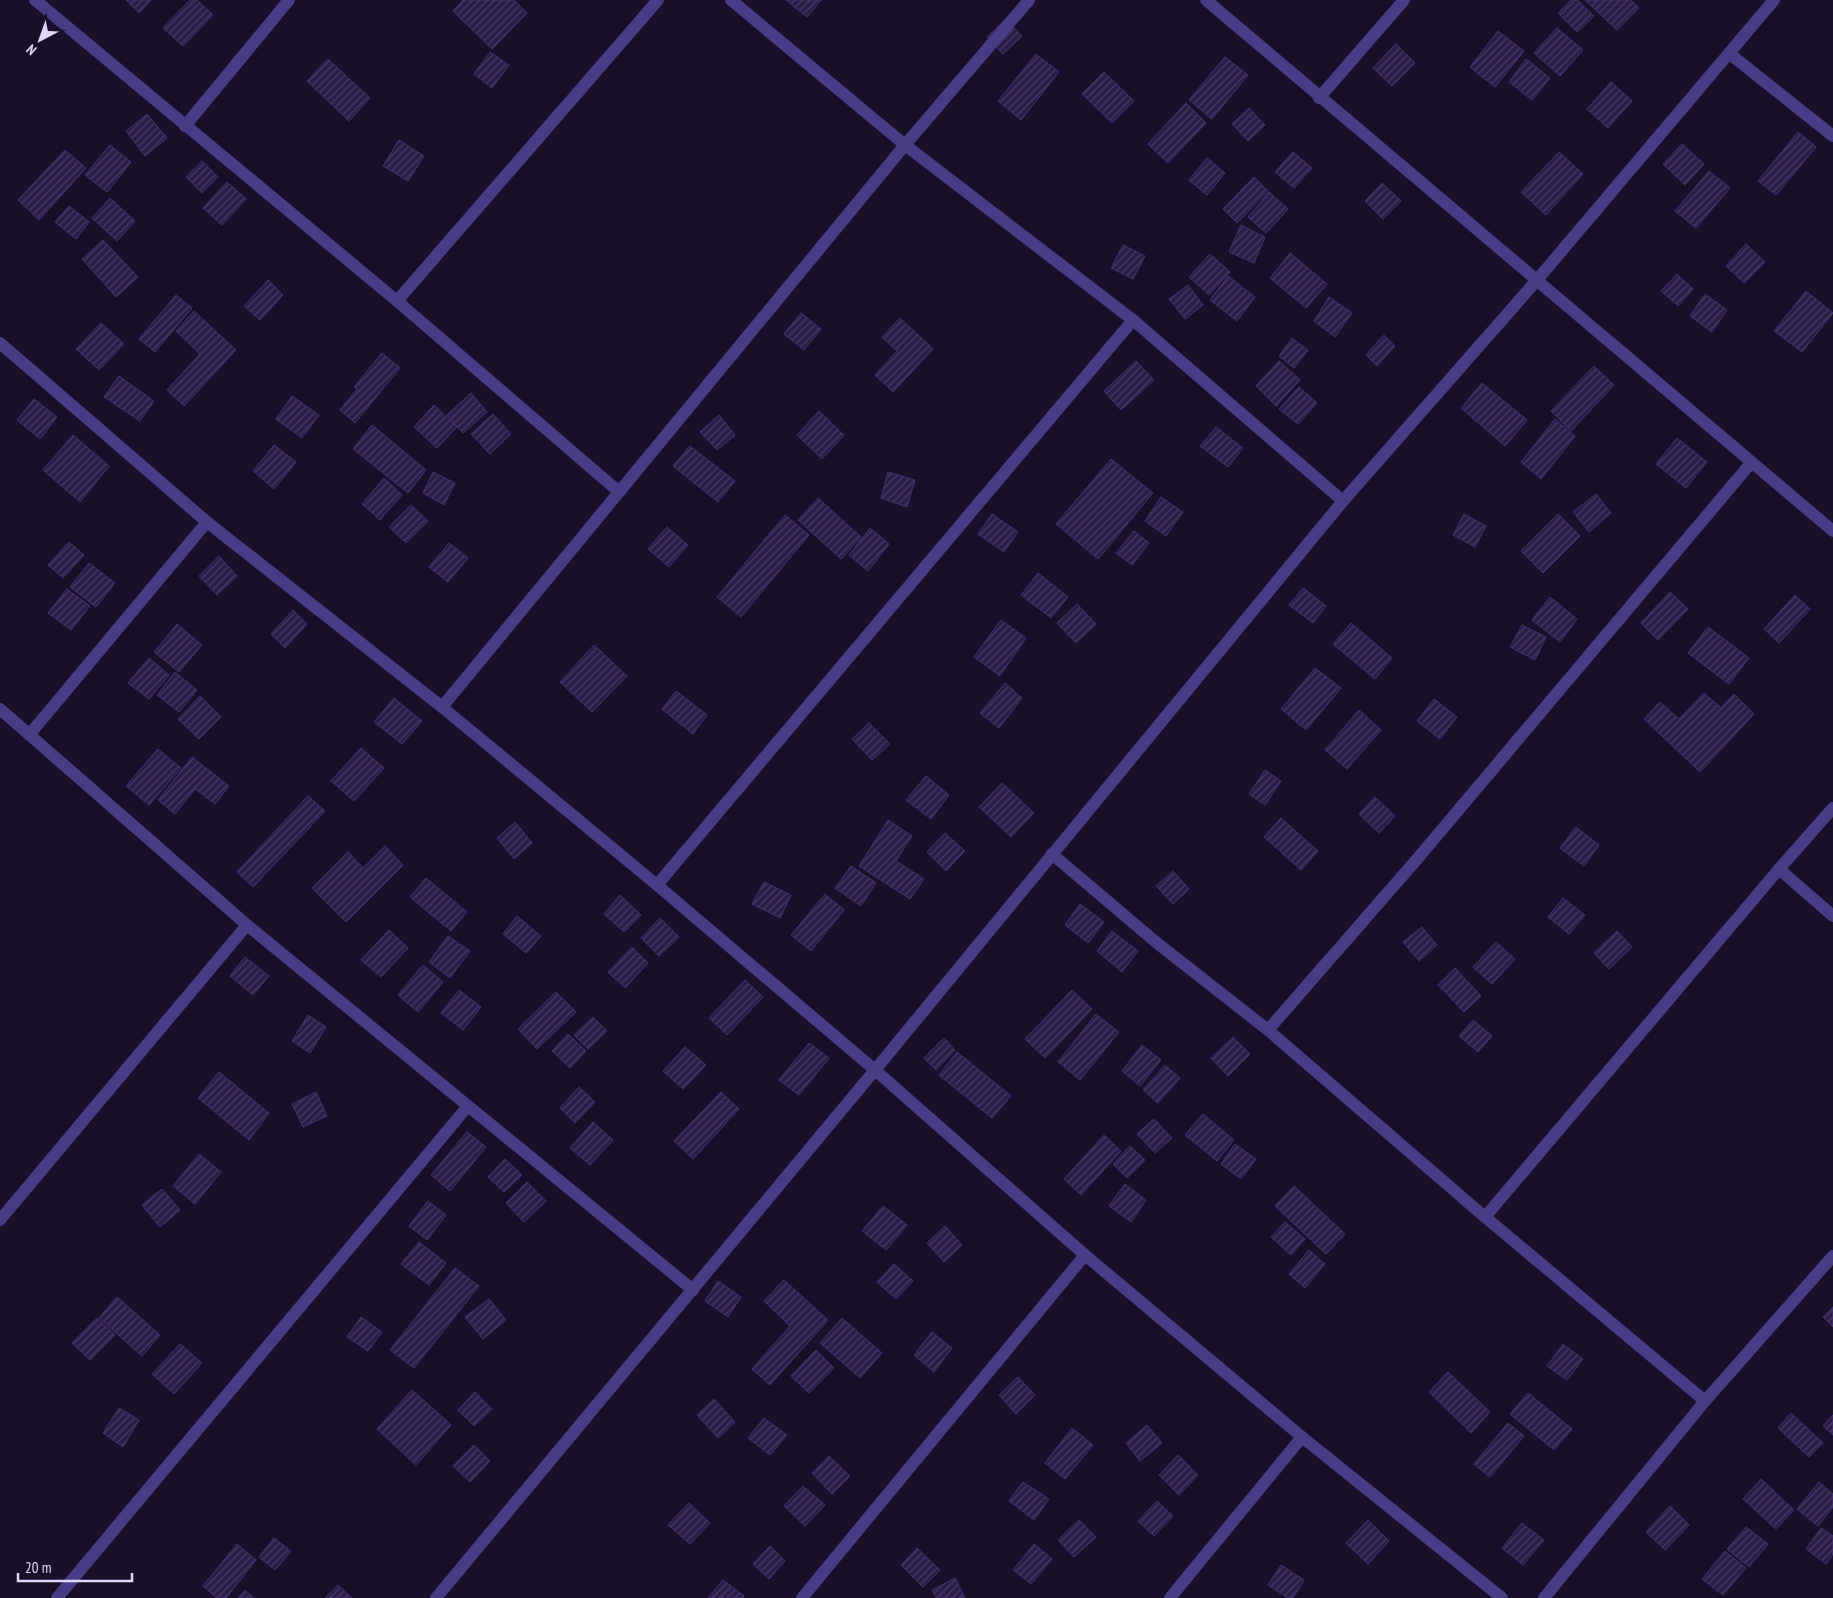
<svg xmlns="http://www.w3.org/2000/svg" width="1833" height="1598" font-family="'PT Sans Narrow',sans-serif">
<style>
.building{fill:url(#building-hatch);stroke:#452f74}
.lines{fill:none;stroke-linecap:round;stroke-linejoin:round}
.minor{stroke:#483c86;stroke-width:12}
</style>
<defs>
<pattern id="building-hatch" width="6" height="6" patternUnits="userSpaceOnUse" patternTransform="scale(1.25)"><rect width="6" height="6" fill="#2b1c48"/><path d="M-1 1l2-2M0 6l6-6M5 7l2-2" fill="none" stroke="#493c63"/></pattern>
</defs>
<rect width="100%" height="100%" fill="#171028"/>
<g class="building">
<polygon points="126,0 151,0 139,13"/>
<polygon points="190,0 197,0 213,15 183,46 163,28"/>
<polygon points="463,0 514,0 527,13 492,49 453,11"/>
<polygon points="786,0 821,0 807,17"/>
<polygon points="1571,0 1577,0 1594,16 1577,32 1558,13"/>
<polygon points="1585,0 1631,0 1639,8 1617,30"/>
<polygon points="1006,19 1022,36 1003,54 987,37"/>
<polygon points="1557,28 1583,50 1560,76 1534,53"/>
<polygon points="1498,31 1524,51 1495,87 1470,67"/>
<polygon points="1396,44 1415,63 1392,86 1373,68"/>
<polygon points="490,52 509,65 492,88 474,74"/>
<polygon points="1036,54 1059,72 1021,120 998,101"/>
<polygon points="1225,57 1248,75 1212,119 1189,100"/>
<polygon points="328,59 370,98 349,121 307,81"/>
<polygon points="1526,59 1550,78 1532,100 1509,82"/>
<polygon points="1104,72 1134,101 1112,123 1082,94"/>
<polygon points="1611,82 1632,101 1608,128 1587,109"/>
<polygon points="1186,103 1206,123 1168,163 1148,144"/>
<polygon points="1249,108 1265,125 1248,141 1232,124"/>
<polygon points="147,114 167,138 145,156 126,131"/>
<polygon points="1798,132 1816,147 1776,195 1758,181"/>
<polygon points="399,140 424,156 408,181 383,166"/>
<polygon points="1682,144 1704,164 1685,185 1663,164"/>
<polygon points="110,145 131,162 107,192 85,175"/>
<polygon points="65,150 86,168 39,220 18,200"/>
<polygon points="1293,152 1312,168 1294,188 1275,172"/>
<polygon points="1559,152 1583,174 1546,215 1521,192"/>
<polygon points="1207,158 1225,173 1207,195 1189,180"/>
<polygon points="202,161 218,177 202,193 186,177"/>
<polygon points="1709,171 1730,188 1696,228 1675,211"/>
<polygon points="1254,177 1268,191 1237,223 1223,209"/>
<polygon points="227,182 246,199 222,225 203,208"/>
<polygon points="1382,183 1401,201 1383,219 1365,201"/>
<polygon points="1269,192 1288,209 1266,233 1248,217"/>
<polygon points="110,198 135,221 117,241 92,218"/>
<polygon points="69,206 89,222 76,239 55,222"/>
<polygon points="1241,225 1265,237 1254,263 1229,252"/>
<polygon points="103,240 138,277 116,297 82,259"/>
<polygon points="1746,244 1765,262 1744,283 1726,266"/>
<polygon points="1123,245 1145,256 1133,279 1111,268"/>
<polygon points="1290,253 1327,284 1306,308 1270,278"/>
<polygon points="1210,254 1230,272 1209,295 1189,277"/>
<polygon points="1677,274 1693,289 1678,306 1661,291"/>
<polygon points="1228,276 1255,297 1237,321 1210,300"/>
<polygon points="268,280 283,295 260,320 244,306"/>
<polygon points="1188,285 1203,305 1185,319 1169,299"/>
<polygon points="1806,291 1833,313 1802,352 1774,331"/>
<polygon points="1705,294 1727,310 1712,332 1690,316"/>
<polygon points="176,295 192,308 155,352 139,339"/>
<polygon points="1329,297 1352,313 1335,337 1314,321"/>
<polygon points="194,311 236,350 184,406 167,390 200,354 176,331"/>
<polygon points="801,313 821,329 804,350 784,334"/>
<polygon points="900,318 933,349 893,392 875,375 897,351 882,337"/>
<polygon points="101,323 124,344 99,370 76,349"/>
<polygon points="1384,335 1395,346 1377,366 1366,355"/>
<polygon points="1292,338 1308,350 1294,368 1279,356"/>
<polygon points="382,353 400,368 355,423 340,410 357,389 354,387"/>
<polygon points="1136,361 1154,380 1121,410 1104,391"/>
<polygon points="1279,361 1300,380 1276,406 1256,386"/>
<polygon points="1594,366 1614,385 1571,431 1551,411"/>
<polygon points="119,376 154,401 140,421 104,397"/>
<polygon points="1482,383 1527,420 1505,446 1461,408"/>
<polygon points="1299,387 1317,403 1298,424 1279,409"/>
<polygon points="471,393 487,412 463,433 447,415"/>
<polygon points="292,396 319,415 302,438 276,419"/>
<polygon points="34,399 57,417 40,439 17,420"/>
<polygon points="434,405 457,427 437,448 414,427"/>
<polygon points="819,411 844,435 822,459 797,435"/>
<polygon points="493,414 511,434 490,454 471,434"/>
<polygon points="719,415 735,435 717,450 700,432"/>
<polygon points="1555,419 1575,436 1541,479 1521,462"/>
<polygon points="372,425 426,470 408,493 353,449"/>
<polygon points="1216,427 1243,448 1228,467 1200,446"/>
<polygon points="73,435 109,466 80,502 43,470"/>
<polygon points="1677,438 1707,462 1686,488 1656,464"/>
<polygon points="274,445 296,462 274,489 253,471"/>
<polygon points="690,446 735,481 718,502 673,466"/>
<polygon points="1111,459 1153,493 1098,559 1056,524"/>
<polygon points="433,472 455,483 444,505 423,493"/>
<polygon points="888,472 915,480 907,507 881,498"/>
<polygon points="384,478 402,495 380,520 362,504"/>
<polygon points="1596,494 1611,513 1589,532 1573,512"/>
<polygon points="1161,497 1183,512 1166,536 1145,521"/>
<polygon points="818,498 861,537 841,559 798,520"/>
<polygon points="411,505 428,521 406,543 389,527"/>
<polygon points="992,514 1018,532 1004,552 978,534"/>
<polygon points="1464,514 1486,526 1475,547 1453,535"/>
<polygon points="1558,514 1580,536 1543,573 1521,551"/>
<polygon points="785,515 809,535 741,617 717,597"/>
<polygon points="667,527 688,545 669,567 648,549"/>
<polygon points="870,528 889,544 868,571 849,555"/>
<polygon points="1134,531 1149,543 1132,565 1116,553"/>
<polygon points="69,542 84,555 63,578 48,565"/>
<polygon points="449,543 468,558 448,582 429,567"/>
<polygon points="219,556 237,576 217,595 199,576"/>
<polygon points="89,563 115,583 96,607 70,587"/>
<polygon points="1038,573 1068,597 1051,618 1021,595"/>
<polygon points="1303,588 1326,606 1313,623 1289,605"/>
<polygon points="67,589 90,606 71,630 48,613"/>
<polygon points="1670,592 1688,609 1658,640 1641,623"/>
<polygon points="1795,595 1810,609 1779,643 1764,629"/>
<polygon points="1550,597 1577,619 1560,642 1532,620"/>
<polygon points="1077,604 1096,624 1076,643 1057,623"/>
<polygon points="293,610 307,624 285,648 271,634"/>
<polygon points="1001,620 1026,638 1000,676 974,657"/>
<polygon points="1351,623 1392,658 1375,679 1333,644"/>
<polygon points="177,624 202,645 179,672 154,652"/>
<polygon points="1522,625 1546,637 1535,660 1510,647"/>
<polygon points="1708,627 1749,658 1729,684 1688,653"/>
<polygon points="594,645 627,676 592,712 560,682"/>
<polygon points="149,658 169,675 149,699 128,683"/>
<polygon points="1315,668 1341,688 1306,730 1281,709"/>
<polygon points="175,672 197,690 179,712 157,695"/>
<polygon points="1005,683 1022,698 999,728 980,713"/>
<polygon points="676,691 707,715 693,734 662,709"/>
<polygon points="1704,693 1721,708 1734,694 1754,714 1700,772 1644,719 1660,702 1679,719"/>
<polygon points="200,696 221,717 199,739 178,719"/>
<polygon points="394,698 422,721 402,744 374,722"/>
<polygon points="1434,699 1457,717 1440,739 1417,721"/>
<polygon points="1359,710 1381,730 1347,769 1325,750"/>
<polygon points="869,723 890,744 872,760 852,739"/>
<polygon points="361,748 384,768 354,801 331,781"/>
<polygon points="158,749 181,768 149,805 126,786"/>
<polygon points="192,757 229,786 215,804 195,789 175,814 158,800"/>
<polygon points="1265,770 1281,781 1265,805 1249,794"/>
<polygon points="926,776 949,795 931,819 906,800"/>
<polygon points="1002,783 1034,813 1011,837 979,807"/>
<polygon points="308,796 325,811 253,887 237,872"/>
<polygon points="1375,797 1395,816 1379,833 1359,814"/>
<polygon points="1281,818 1318,851 1301,870 1264,837"/>
<polygon points="888,820 912,836 896,861 924,879 910,899 859,866"/>
<polygon points="515,822 532,843 514,859 497,838"/>
<polygon points="1576,827 1599,845 1584,866 1560,848"/>
<polygon points="945,833 965,851 946,871 927,852"/>
<polygon points="385,846 403,865 346,922 312,888 348,852 363,868"/>
<polygon points="851,866 876,883 861,906 835,888"/>
<polygon points="1173,871 1189,889 1173,904 1156,886"/>
<polygon points="426,878 467,912 451,931 410,897"/>
<polygon points="764,882 791,895 780,918 752,904"/>
<polygon points="825,894 844,910 811,951 791,935"/>
<polygon points="620,895 641,915 624,932 604,914"/>
<polygon points="1563,898 1585,915 1569,934 1548,917"/>
<polygon points="1080,904 1104,922 1088,943 1065,925"/>
<polygon points="517,916 541,936 526,953 503,934"/>
<polygon points="660,918 679,937 659,956 641,938"/>
<polygon points="1422,927 1437,945 1419,961 1403,942"/>
<polygon points="389,930 408,948 381,977 361,960"/>
<polygon points="1112,931 1138,951 1122,972 1097,951"/>
<polygon points="1617,931 1632,947 1609,969 1594,953"/>
<polygon points="448,936 470,951 450,978 429,962"/>
<polygon points="1496,942 1515,959 1492,984 1473,967"/>
<polygon points="632,947 648,963 625,988 608,972"/>
<polygon points="245,957 269,976 253,995 230,976"/>
<polygon points="423,965 443,982 418,1012 398,995"/>
<polygon points="1455,968 1481,996 1464,1012 1438,985"/>
<polygon points="745,980 763,997 727,1035 709,1018"/>
<polygon points="459,990 481,1007 463,1030 441,1013"/>
<polygon points="1072,990 1092,1009 1045,1058 1025,1039"/>
<polygon points="556,992 576,1012 537,1049 518,1029"/>
<polygon points="1096,1014 1119,1032 1080,1080 1058,1062"/>
<polygon points="308,1015 326,1027 310,1053 292,1041"/>
<polygon points="593,1017 607,1031 588,1049 574,1035"/>
<polygon points="1473,1020 1492,1036 1478,1052 1459,1036"/>
<polygon points="568,1034 586,1051 570,1068 552,1051"/>
<polygon points="1233,1037 1250,1054 1228,1076 1211,1058"/>
<polygon points="944,1038 955,1050 936,1070 924,1058"/>
<polygon points="809,1043 829,1058 799,1095 779,1080"/>
<polygon points="1142,1045 1161,1060 1140,1086 1122,1071"/>
<polygon points="685,1047 706,1065 683,1089 663,1071"/>
<polygon points="957,1052 1011,1096 992,1118 939,1075"/>
<polygon points="1165,1065 1180,1078 1158,1103 1143,1090"/>
<polygon points="219,1072 269,1113 249,1140 198,1098"/>
<polygon points="579,1087 595,1102 575,1123 560,1108"/>
<polygon points="316,1092 327,1116 303,1127 292,1104"/>
<polygon points="721,1092 739,1109 693,1159 674,1141"/>
<polygon points="1203,1114 1234,1140 1217,1161 1185,1135"/>
<polygon points="1154,1119 1172,1138 1155,1153 1137,1134"/>
<polygon points="593,1122 613,1140 590,1165 570,1148"/>
<polygon points="467,1132 486,1147 450,1191 431,1175"/>
<polygon points="1104,1135 1121,1151 1081,1195 1064,1179"/>
<polygon points="1235,1144 1256,1159 1241,1179 1221,1164"/>
<polygon points="1130,1146 1145,1160 1127,1178 1113,1164"/>
<polygon points="199,1154 221,1172 195,1204 173,1186"/>
<polygon points="505,1159 522,1175 504,1192 488,1177"/>
<polygon points="527,1182 546,1201 524,1222 506,1203"/>
<polygon points="1125,1184 1146,1200 1131,1222 1109,1206"/>
<polygon points="1294,1186 1345,1234 1326,1254 1275,1206"/>
<polygon points="162,1189 180,1210 160,1227 142,1205"/>
<polygon points="428,1201 446,1215 427,1240 409,1226"/>
<polygon points="883,1206 907,1225 886,1250 862,1231"/>
<polygon points="1285,1222 1305,1239 1291,1255 1271,1237"/>
<polygon points="945,1226 962,1245 944,1262 927,1243"/>
<polygon points="419,1242 446,1263 429,1285 401,1264"/>
<polygon points="1309,1250 1325,1264 1305,1288 1289,1274"/>
<polygon points="894,1264 913,1281 896,1299 877,1282"/>
<polygon points="455,1268 479,1286 414,1368 390,1350"/>
<polygon points="784,1280 828,1320 770,1385 752,1369 790,1326 764,1301"/>
<polygon points="718,1281 741,1297 728,1317 705,1301"/>
<polygon points="117,1297 160,1335 142,1356 99,1318"/>
<polygon points="489,1299 506,1320 483,1339 465,1317"/>
<polygon points="1833,1307 1833,1327 1823,1317"/>
<polygon points="361,1317 382,1332 368,1351 347,1337"/>
<polygon points="97,1318 115,1335 90,1360 72,1343"/>
<polygon points="842,1318 882,1353 860,1378 820,1343"/>
<polygon points="932,1332 952,1348 934,1372 914,1355"/>
<polygon points="180,1344 202,1363 174,1394 152,1374"/>
<polygon points="1563,1344 1583,1359 1567,1380 1547,1366"/>
<polygon points="816,1350 834,1368 809,1393 791,1376"/>
<polygon points="1448,1372 1490,1412 1471,1433 1429,1392"/>
<polygon points="1018,1377 1035,1395 1016,1414 999,1395"/>
<polygon points="412,1390 451,1425 416,1465 377,1429"/>
<polygon points="475,1392 492,1409 474,1426 458,1410"/>
<polygon points="1528,1393 1572,1429 1554,1450 1510,1414"/>
<polygon points="714,1399 735,1422 718,1438 697,1415"/>
<polygon points="119,1408 139,1420 123,1447 103,1433"/>
<polygon points="1791,1413 1823,1443 1809,1457 1778,1428"/>
<polygon points="1833,1415 1833,1435 1823,1426"/>
<polygon points="764,1418 787,1435 770,1455 748,1438"/>
<polygon points="1508,1423 1524,1436 1490,1477 1474,1464"/>
<polygon points="1147,1425 1162,1443 1140,1461 1126,1443"/>
<polygon points="1072,1428 1093,1445 1065,1479 1045,1463"/>
<polygon points="474,1445 490,1461 470,1482 453,1466"/>
<polygon points="1178,1455 1198,1475 1179,1495 1159,1475"/>
<polygon points="829,1456 850,1476 832,1494 812,1473"/>
<polygon points="1761,1479 1794,1510 1776,1529 1743,1499"/>
<polygon points="1023,1482 1049,1499 1034,1520 1009,1501"/>
<polygon points="1819,1482 1833,1494 1833,1507 1818,1526 1797,1509"/>
<polygon points="803,1486 825,1505 805,1526 784,1506"/>
<polygon points="1157,1501 1173,1516 1154,1536 1138,1521"/>
<polygon points="689,1503 710,1523 690,1544 668,1525"/>
<polygon points="1670,1506 1689,1525 1665,1550 1646,1532"/>
<polygon points="1079,1520 1096,1537 1074,1557 1058,1540"/>
<polygon points="1368,1520 1389,1541 1368,1564 1346,1543"/>
<polygon points="1522,1523 1544,1540 1523,1565 1502,1548"/>
<polygon points="1746,1527 1768,1544 1749,1567 1727,1549"/>
<polygon points="1821,1528 1833,1536 1833,1554 1826,1564 1806,1549"/>
<polygon points="274,1538 291,1551 275,1570 259,1557"/>
<polygon points="237,1544 256,1560 226,1598 217,1598 203,1586"/>
<polygon points="1034,1544 1052,1559 1031,1584 1013,1570"/>
<polygon points="770,1546 785,1561 769,1579 753,1564"/>
<polygon points="917,1548 940,1570 923,1587 901,1565"/>
<polygon points="1725,1551 1746,1568 1723,1595 1702,1579"/>
<polygon points="1281,1565 1304,1580 1293,1598 1288,1598 1268,1585"/>
<polygon points="955,1578 965,1598 936,1598 932,1590"/>
<polygon points="723,1580 744,1596 743,1598 708,1598"/>
<polygon points="338,1585 352,1598 325,1598"/>
<polygon points="245,1590 254,1598 238,1598"/>
</g>
<g class="lines">
<g class="minor">
<polyline points="35,0 397,301 618,491"/>
<polyline points="731,0 905,145 1133,320 1343,501"/>
<polyline points="1206,0 1833,531"/>
<polyline points="1730,54 1833,136"/>
<polyline points="1319,98 1404,0"/>
<polyline points="185,126 289,0"/>
<polyline points="397,301 658,0"/>
<polyline points="0,343 207,522 442,707 657,885 875,1070 1085,1255 1302,1437 1502,1598"/>
<polyline points="442,707 905,145 1029,0"/>
<polyline points="0,709 247,925 693,1290"/>
<polyline points="29,735 207,522"/>
<polyline points="1052,854 1157,943 1268,1030 1485,1217 1705,1401"/>
<polyline points="1779,869 1833,916"/>
<polyline points="657,885 1133,320"/>
<polyline points="1268,1030 1418,858 1751,463"/>
<polyline points="1485,1217 1779,869 1833,808"/>
<polyline points="0,1220 247,925"/>
<polyline points="57,1598 468,1106"/>
<polyline points="436,1598 875,1070 1343,501 1537,280 1774,0"/>
<polyline points="802,1598 1085,1255"/>
<polyline points="1170,1598 1302,1437"/>
<polyline points="1544,1598 1705,1401 1833,1256"/>
</g>
</g>
<g transform="translate(40 40) rotate(221)" stroke="#171028" stroke-width="4" paint-order="stroke">
<path d="M0-4L9 19L0 12L-9 19Z" fill="#e0d7fe"/>
<text y="-8" font-size="14" font-weight="bold" text-anchor="middle" fill="#e0d7fe">N</text>
</g>
<path d="M18 1573v8h114v-8" fill="none" stroke="#e0d7fe" stroke-width="2.5"/>
<text x="25" y="1573" font-size="15" fill="#e0d7fe" stroke="#171028" stroke-width="4" paint-order="stroke">20 m</text>
</svg>
